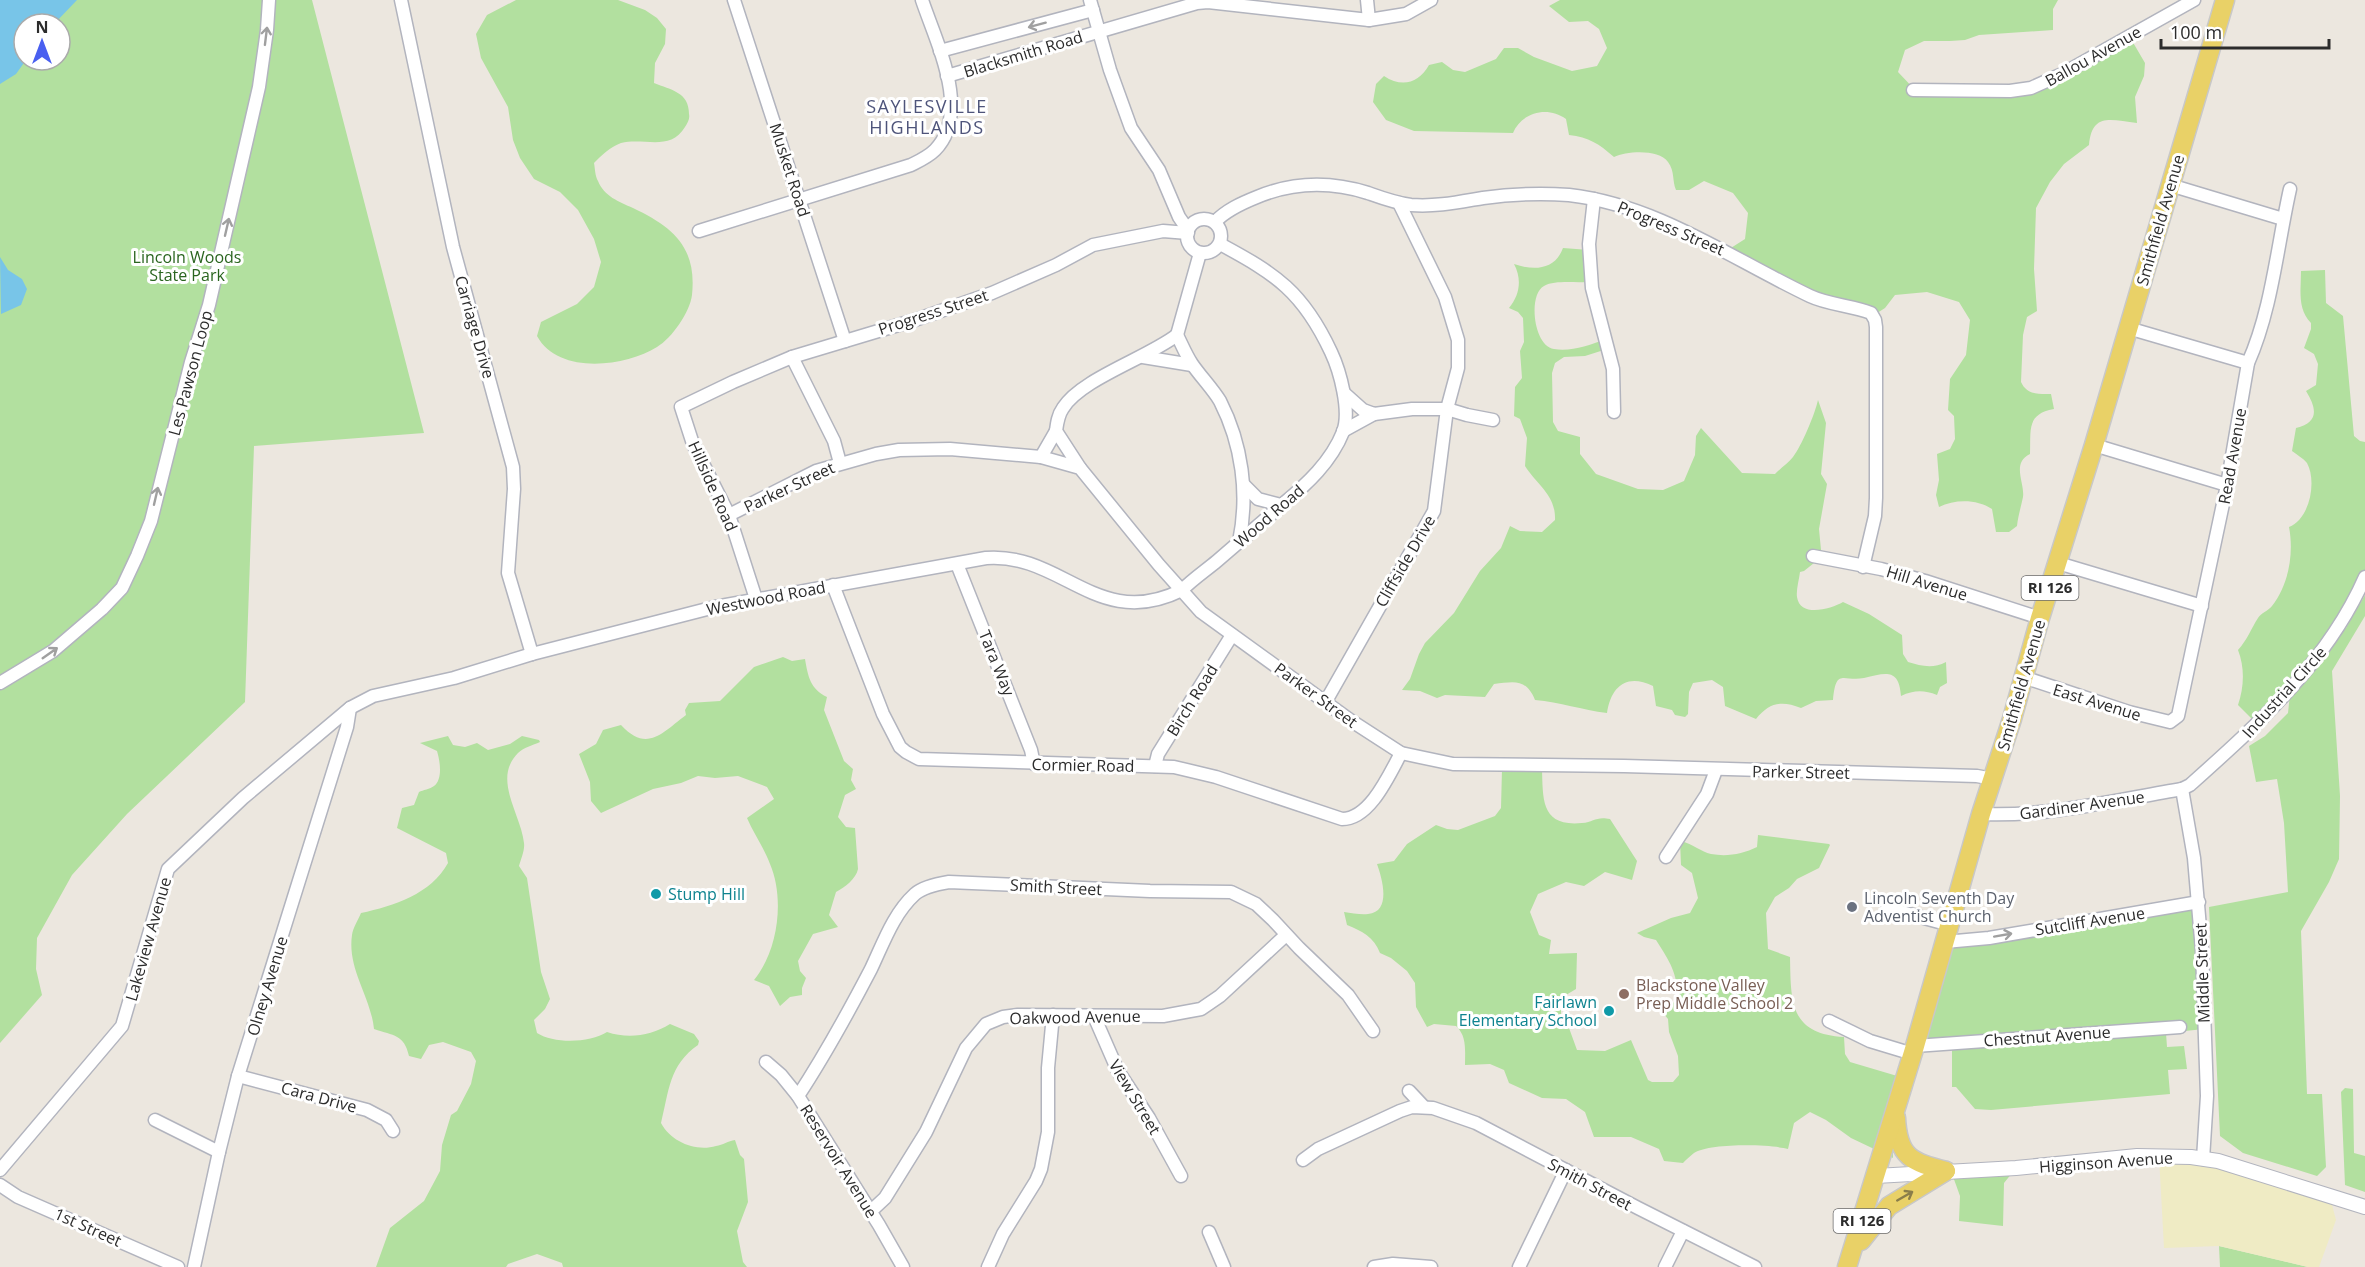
<svg xmlns="http://www.w3.org/2000/svg" width="2365" height="1267" font-family="'Open Sans',sans-serif">
<style>
.green{fill:#b2e09f;fill-rule:evenodd}
.sand{fill:#efebc4}
.water{fill:#78c5e8}
.lines{fill:none;stroke-linecap:round;stroke-linejoin:round}
.minor-casing{stroke:#b2b4be;stroke-width:15}
.tertiary-casing{stroke:#b2b4be;stroke-width:16}
.primary-casing{stroke:#c8c8c8;stroke-width:21}
.minor{stroke:#fff;stroke-width:12}
.tertiary{stroke:#fff;stroke-width:14}
.primary{stroke:#e9d167;stroke-width:18}
.oneway{stroke:#a0a0a0}
.oneway2{stroke:#8a7e4a}
.culture-dot{fill:#0f9aa8;stroke:#fff;stroke-width:2}
.worship-dot{fill:#6b7280;stroke:#fff;stroke-width:2}
.education-dot{fill:#8d6e63;stroke:#fff;stroke-width:2}
.labels{text-anchor:middle;stroke-width:6;stroke-linejoin:round;paint-order:stroke}
.shield{fill:#fff;stroke:#6b6b6b;stroke-width:1.5}
.shield-label{font-size:15px;font-weight:bold;fill:#2c2c2c}
.street-label{font-size:16px;fill:#2c2c2c;stroke:#fff}
.park-label{font-size:16px;fill:#2a651f;stroke:#fff}
.culture-label{font-size:16px;fill:#0d838f;stroke:#fff;text-anchor:start}
.worship-label{font-size:16px;fill:#5b616d;stroke:#fff;text-anchor:start}
.education-label{font-size:16px;fill:#785e54;stroke:#fff;text-anchor:start}
.neighbourhood-label{font-size:18px;letter-spacing:1.5px;fill:#4e547a;stroke:#fff}
</style>
<rect width="100%" height="100%" fill="#ece7df"/>
<g class="green">
<path d="M 0,0 L 312,0 L 424,433 L 254,446 L 245,702 L 127,814 L 72,875 L 37,938 L 36,969 L 42,995 L 0,1043 ZM 24,24 L 60,24 L 60,60 L 24,60 Z"/>
<path d="M 516,0 L 618,0 L 645,10 L 657,18 L 666,29 L 665,44 L 655,63 L 654,83 C 671,90 689,92 689,114 C 690,119 688,122 685,127 C 670,152 644,137 621,143 C 610,147 602,155 594,163 C 595,168 595,176 598,181 C 604,196 619,202 633,208 C 673,227 697,247 692,295 C 690,312 672,338 657,347 C 625,367 558,375 537,336 L 541,322 L 577,304 L 594,287 L 601,262 L 594,239 L 578,210 L 560,192 L 534,179 L 520,158 L 513,140 L 508,107 L 481,58 L 476,34 L 487,15 Z"/>
<path d="M 1560,0 L 2058,0 L 2053,9 L 2053,30 L 1979,35 L 1965,40 L 1950,41 L 1924,41 L 1905,50 L 1898,72 L 1917,92 L 2039,89 L 2131,39 L 2145,63 L 2144,76 L 2135,97 L 2137,123 C 2111,120 2092,112 2089,145 L 2064,164 L 2050,182 L 2036,208 L 2034,269 L 2037,311 L 2027,317 L 2023,335 L 2021,382 C 2027,395 2038,394 2051,394 L 2054,409 C 2026,414 2031,430 2030,454 C 2011,463 2025,483 2023,497 C 2021,507 2018,516 2017,526 L 2009,532 L 1996,532 L 1992,509 C 1977,499 1955,499 1939,507 L 1936,495 L 1939,480 L 1937,454 L 1950,449 L 1955,439 L 1954,416 L 1948,410 L 1950,379 L 1966,355 L 1970,320 L 1959,302 L 1927,292 L 1895,295 L 1885,308 L 1871,317 L 1723,253 L 1745,239 L 1748,213 L 1733,193 L 1704,181 L 1689,190 L 1676,190 C 1672,181 1675,171 1668,162 C 1659,149 1627,151 1614,157 C 1599,144 1589,137 1569,135 L 1566,119 C 1547,105 1521,113 1513,133 L 1414,131 L 1386,120 L 1373,102 L 1376,84 L 1384,76 C 1402,88 1419,83 1429,65 L 1442,62 L 1453,70 L 1465,72 L 1496,59 L 1504,48 L 1518,48 L 1534,57 L 1572,71 L 1597,66 L 1607,48 L 1599,29 L 1588,21 L 1569,22 L 1549,6 Z"/>
<path d="M 1563,248 L 1589,250 L 1586,282 C 1574,283 1555,280 1544,286 C 1528,294 1533,346 1554,349 C 1571,352 1589,345 1604,340 L 1607,349 L 1585,356 L 1564,357 L 1555,363 L 1552,373 L 1553,422 L 1558,431 L 1580,437 L 1580,454 L 1596,474 L 1638,489 L 1663,490 L 1684,481 L 1695,455 L 1696,436 L 1701,428 L 1742,473 L 1775,474 C 1781,468 1788,463 1793,457 C 1801,447 1815,414 1818,400 L 1826,423 L 1821,474 L 1827,484 L 1819,529 L 1821,550 L 1824,555 L 1804,571 L 1800,572 C 1799,580 1796,590 1797,597 C 1800,618 1831,609 1843,602 L 1869,614 L 1902,635 L 1903,654 L 1908,662 C 1921,666 1933,669 1946,662 L 1947,683 L 1940,687 L 1937,695 C 1924,690 1914,690 1901,696 C 1899,668 1886,673 1864,678 C 1843,682 1836,667 1833,700 L 1816,701 L 1801,708 C 1781,700 1769,703 1756,719 L 1725,706 L 1723,687 L 1712,680 L 1693,683 L 1689,692 L 1688,714 L 1685,717 L 1675,715 L 1672,710 L 1656,706 L 1653,686 C 1627,673 1611,686 1607,713 C 1582,710 1560,702 1535,700 C 1526,678 1514,682 1494,684 L 1485,697 L 1445,695 L 1437,698 L 1420,691 L 1402,690 L 1410,679 L 1419,654 L 1425,643 L 1454,613 L 1480,571 L 1501,548 L 1510,526 L 1520,531 L 1542,532 L 1555,520 C 1556,495 1537,485 1525,466 L 1527,438 L 1520,419 L 1514,416 L 1515,387 L 1522,378 L 1520,351 L 1524,342 L 1523,318 L 1518,312 L 1509,308 C 1520,295 1522,279 1514,264 C 1534,271 1555,270 1563,248 Z"/>
<path d="M 2325,270 L 2326,303 L 2343,316 L 2354,436 L 2360,441 L 2365,442 L 2365,579 L 2318,661 L 2346,628 L 2365,595 L 2365,616 L 2332,671 L 2340,796 L 2339,859 L 2329,882 L 2301,931 L 2307,1094 L 2322,1094 L 2326,1167 L 2317,1176 L 2243,1153 L 2220,1136 L 2209,907 L 2288,892 L 2284,823 L 2277,779 L 2256,782 L 2249,746 L 2265,736 L 2288,713 L 2290,694 L 2258,725 L 2238,705 C 2244,687 2245,668 2238,650 C 2247,640 2251,629 2258,618 C 2261,613 2268,611 2272,606 C 2289,584 2294,553 2289,527 C 2310,519 2317,481 2307,463 C 2303,458 2297,455 2292,451 L 2296,428 C 2319,422 2317,409 2306,391 L 2316,385 L 2318,364 L 2314,354 L 2304,348 L 2311,329 L 2311,323 C 2297,309 2301,289 2301,271 Z"/>
<path d="M 783,657 L 792,661 L 805,659 C 808,676 810,689 827,697 L 824,710 L 844,761 L 853,769 L 851,780 L 856,789 L 845,795 L 838,817 L 846,827 L 855,828 L 858,869 C 856,879 845,887 836,892 L 829,915 L 838,927 L 813,934 L 798,961 L 800,971 L 806,978 L 802,988 L 802,995 L 790,997 L 780,1006 L 769,986 L 754,980 C 778,951 785,899 770,864 C 764,848 754,834 747,818 L 774,799 L 767,787 L 738,776 L 715,778 L 698,776 L 681,783 L 653,789 L 601,813 L 591,801 L 590,782 L 579,754 L 596,744 L 603,730 L 621,725 C 647,753 662,733 686,715 L 685,710 L 689,703 L 720,701 L 754,667 Z"/>
<path d="M 448,736 L 453,745 L 465,747 L 477,743 L 488,750 L 510,744 L 522,736 L 539,740 L 540,742 C 533,745 523,748 518,753 C 492,779 521,814 524,843 C 525,850 521,859 519,866 L 527,878 L 541,972 L 550,999 L 545,1009 L 534,1020 L 537,1033 C 554,1044 590,1043 607,1032 C 628,1039 651,1036 670,1024 L 694,1034 L 699,1041 L 698,1045 C 669,1065 669,1091 661,1123 C 671,1142 696,1152 716,1146 C 723,1145 728,1141 735,1140 L 740,1155 L 744,1159 L 748,1202 L 737,1231 L 743,1262 L 747,1267 L 563,1267 L 562,1263 L 537,1254 L 508,1264 L 506,1267 L 376,1267 L 390,1228 L 424,1201 L 440,1171 L 442,1145 L 451,1115 L 457,1111 L 471,1084 L 476,1061 L 471,1052 L 443,1042 L 429,1045 L 421,1059 L 409,1056 C 404,1034 394,1036 374,1029 C 371,997 347,969 352,935 C 353,928 358,920 361,913 C 394,906 431,894 448,863 L 446,853 L 397,828 L 402,808 L 414,805 L 419,792 C 423,790 430,789 434,786 C 443,779 440,761 437,751 L 420,743 Z"/>
<path d="M 1502,769 L 1542,769 C 1543,800 1541,827 1582,823 C 1594,822 1596,816 1610,819 L 1637,861 L 1632,880 L 1605,872 L 1584,886 L 1566,882 L 1538,894 L 1530,912 L 1539,935 L 1551,940 L 1549,954 L 1577,953 L 1576,989 L 1561,998 L 1561,1019 L 1569,1028 L 1577,1050 L 1605,1051 L 1631,1040 L 1648,1080 L 1652,1082 L 1673,1082 L 1679,1075 L 1678,1056 L 1669,1032 L 1668,1019 L 1663,1013 L 1678,998 C 1677,972 1670,962 1656,940 L 1644,937 L 1637,933 L 1671,918 L 1690,913 L 1698,898 L 1692,873 L 1681,865 L 1680,841 C 1694,844 1701,852 1711,854 C 1727,857 1743,854 1757,847 L 1758,835 L 1829,844 L 1830,845 L 1819,868 L 1797,879 L 1789,888 L 1775,897 L 1766,913 L 1768,949 L 1790,957 C 1791,1001 1789,1034 1844,1037 L 1845,1054 L 1850,1062 L 1904,1078 L 1893,1142 L 1893,1158 L 1851,1138 L 1826,1120 L 1810,1112 L 1794,1123 L 1788,1149 C 1770,1144 1710,1143 1694,1153 C 1690,1156 1686,1160 1683,1163 L 1664,1161 L 1659,1149 L 1631,1137 L 1594,1137 L 1585,1112 L 1566,1099 L 1542,1098 L 1509,1083 L 1504,1070 L 1490,1064 L 1465,1065 C 1465,1050 1467,1036 1456,1026 L 1434,1024 L 1427,1027 L 1416,1007 L 1415,983 L 1407,971 L 1391,958 L 1380,953 C 1374,937 1362,931 1347,925 L 1344,912 C 1352,913 1361,915 1368,914 C 1392,912 1382,878 1377,864 L 1394,861 L 1407,844 L 1436,825 L 1447,829 L 1458,830 L 1495,816 L 1501,808 Z"/>
<polygon points="2199,902 2204,1029 2166,1033 2167,1047 2184,1046 2187,1069 2168,1070 2170,1094 1991,1110 1975,1109 1956,1087 1952,1087 1952,1050 1914,1051 1945,942"/>
<polygon points="2345,1088 2353,1089 2354,1153 2365,1156 2365,1192 2345,1185 2341,1092"/>
<polygon points="2016,1168 2004,1183 2003,1226 1959,1221 1960,1196 1951,1171"/>
<polygon points="2219,1246 2308,1267 2220,1267"/>
</g>
<polygon class="sand" points="2159,1156 2191,1157 2330,1197 2336,1220 2319,1267 2308,1267 2219,1246 2164,1248"/>
<g class="water">
<polygon points="0,0 77,0 54,24 24,24 24,60 26,60 16,74 0,84"/>
<polygon points="0,257 8,270 22,279 27,289 21,305 1,314"/>
</g>
<g class="lines">
<g class="minor-casing">
<g id="minor">
<polyline points="401,0 453,247 513,467 514,489 508,573 532,654"/>
<polyline points="734,0 845,341"/>
<polyline points="1090,0 1110,70 1131,128 1159,170 1179,217 1188,230"/>
<polyline points="1367,0 1369,20"/>
<polyline points="940,51 1093,10"/>
<polyline points="947,76 1197,3 1208,2 1369,20 1406,14 1431,0"/>
<polyline points="1913,90 2010,91 2031,88 2062,74 2194,0"/>
<polyline points="2170,185 2283,219"/>
<polyline points="1594,199 1589,244 1592,288 1613,369 1614,412"/>
<circle cx="1204" cy="236" r="17"/>
<path d="M 1215,222 C 1226,210 1242,203 1257,197 C 1293,182 1330,181 1368,193 C 1382,198 1395,203 1411,205 C 1436,207 1459,202 1483,198 C 1512,194 1540,193 1569,195 C 1657,205 1732,259 1810,296 C 1829,305 1851,305 1871,313 L 1875,320 L 1876,327 L 1876,498 L 1875,516 L 1863,567"/>
<path d="M 699,231 L 911,165 C 919,161 928,157 935,150 C 972,112 936,42 922,0"/>
<polyline points="2128,328 2248,363"/>
<path d="M 1177,335 C 1182,345 1186,355 1192,364 C 1201,377 1212,388 1220,401 C 1242,444 1249,494 1239,542"/>
<polyline points="1177,335 1200,253"/>
<polyline points="792,357 834,441 840,463"/>
<polyline points="1143,357 1192,365"/>
<polyline points="1344,393 1363,410 1374,414 1412,409 1447,409 1467,415 1493,420"/>
<polyline points="1343,431 1374,414"/>
<polyline points="2094,445 2227,485"/>
<polyline points="1041,457 1056,431"/>
<path d="M 1080,468 L 1056,431 C 1057,423 1058,415 1063,408 C 1081,379 1147,358 1177,335"/>
<polyline points="1244,485 1258,499 1281,505"/>
<polyline points="729,515 816,471 876,454 899,450 950,449 1041,457 1080,468 1159,565 1201,612 1350,720 1401,753 1453,764 1624,766 1977,776 1993,779"/>
<polyline points="1813,556 1881,569 1925,581 2040,618"/>
<polyline points="2058,563 2202,606"/>
<polyline points="957,564 1031,750 1034,764"/>
<path d="M 833,585 L 883,714 L 900,747 L 906,752 L 919,759 L 1174,767 L 1216,777 L 1342,819 C 1370,819 1389,775 1401,753"/>
<polyline points="756,599 729,515 693,444 681,407 733,382 792,357 915,320 992,293 1056,265 1093,245 1163,231 1188,233"/>
<path d="M 2023,677 L 2129,712 L 2170,722 L 2178,716 L 2227,485 L 2248,363 C 2272,309 2277,247 2290,189"/>
<polyline points="0,683 53,651 102,609 122,588 137,556 151,521 191,362 209,305 259,87 267,30 269,0"/>
<polyline points="1326,701 1434,511 1447,409 1458,368 1458,340 1445,297 1399,203"/>
<polyline points="1155,766 1158,754 1232,635"/>
<polyline points="2182,789 2194,858 2202,951 2207,1096 2203,1159"/>
<path d="M 1981,814 C 2049,817 2116,800 2182,789 L 2190,785 C 2258,724 2328,662 2365,577"/>
<polyline points="1666,857 1707,794 1716,770"/>
<polyline points="1887,908 1950,925"/>
<polyline points="1945,942 1989,938 2199,902"/>
<polyline points="1094,1016 1118,1071 1149,1118 1181,1176"/>
<polyline points="1829,1021 1870,1041 1913,1054"/>
<polyline points="1915,1046 2180,1027"/>
<polyline points="766,1062 781,1075 798,1096 879,1225 903,1267"/>
<polyline points="238,1076 367,1110 386,1120 393,1131"/>
<polyline points="1409,1091 1424,1107"/>
<path d="M 798,1096 C 825,1055 848,1013 871,969 C 883,944 893,914 915,894 C 923,887 937,884 949,882 L 1150,891 L 1231,892 L 1256,904 L 1273,920 L 1299,948 L 1348,995 L 1373,1031"/>
<polyline points="155,1120 219,1152"/>
<polyline points="1303,1160 1318,1149 1400,1111 1412,1107 1433,1108 1476,1123 1638,1208 1755,1267"/>
<path d="M 0,1170 L 122,1026 L 168,869 L 243,798 L 350,708 L 373,696 L 454,678 L 532,654 L 715,607 L 986,558 C 1062,552 1098,632 1182,590 C 1193,579 1205,571 1217,561 C 1239,542 1261,523 1283,504 C 1307,484 1331,462 1343,432 C 1351,411 1340,371 1331,352 C 1303,292 1276,274 1220,244"/>
<polyline points="0,1185 18,1197 178,1267"/>
<polyline points="870,1212 885,1198 926,1132 966,1048 986,1024 1003,1017 1018,1015 1163,1016 1201,1009 1220,996 1286,935"/>
<polyline points="1209,1232 1224,1267"/>
<polyline points="194,1267 219,1152 238,1076 347,727 350,708"/>
<polyline points="988,1267 1003,1234 1036,1181 1041,1169 1048,1132 1048,1068 1053,1015"/>
<polyline points="1374,1267 1393,1264 1431,1267"/>
<polyline points="1519,1267 1566,1170"/>
<polyline points="1665,1267 1683,1231"/>
</g>
</g>
<g class="tertiary-casing">
<polyline id="tertiary" points="1876,1176 2016,1168 2137,1156 2191,1157 2218,1161 2365,1207"/>
</g>
<g class="primary-casing">
<g id="primary">
<path d="M 1896,1118 C 1898,1158 1912,1162 1946,1171"/>
<polyline points="1861,1241 1889,1206 1946,1171"/>
<polyline points="1847,1267 1915,1046 1981,814 2012,719 2040,618 2094,445 2225,0"/>
</g>
</g>
<use href="#minor" class="minor"/>
<use href="#tertiary" class="tertiary"/>
<use href="#primary" class="primary"/>
</g>
<defs><path id="oneway-shaft" d="M-6 0H5M1.5-3L5.5 0L1.5 3" fill="none" stroke-width="1.6" stroke-linecap="round" stroke-linejoin="round" transform="scale(1.5)"/></defs>
<g class="oneway">
<use href="#oneway-shaft" transform="translate(1037 25) rotate(165)"/>
<use href="#oneway-shaft" transform="translate(266 36) rotate(-83)"/>
<use href="#oneway-shaft" transform="translate(227 227) rotate(-77)"/>
<use href="#oneway-shaft" transform="translate(156 496) rotate(-77)"/>
<use href="#oneway-shaft" transform="translate(50 653) rotate(-35)"/>
<use href="#oneway-shaft" transform="translate(2003 935) rotate(-10)"/>
</g>
<use class="oneway2" href="#oneway-shaft" transform="translate(1905 1196) rotate(-30)"/>
<g class="culture-dot">
<circle cx="656" cy="894" r="6"/>
<circle cx="1609" cy="1011" r="6"/>
</g>
<circle class="worship-dot" cx="1852" cy="907" r="6"/>
<circle class="education-dot" cx="1624" cy="994" r="6"/>
<g class="labels">
<g class="shield">
<rect x="2021.5" y="576" width="57" height="24" rx="4.5"/>
<rect x="1833.5" y="1209" width="57" height="24" rx="4.5"/>
</g>
<g class="shield-label">
<text x="2050" y="593">RI 126</text>
<text x="1862" y="1226">RI 126</text>
</g>
<g class="street-label">
<text transform="translate(1023 54) rotate(-17)" y="6">Blacksmith Road</text>
<text transform="translate(2093 56) rotate(-29)" y="6">Ballou Avenue</text>
<text transform="translate(790 170) rotate(72)" y="6">Musket Road</text>
<text transform="translate(2160 220) rotate(-74)" y="6">Smithfield Avenue</text>
<text transform="translate(1671 228) rotate(23)" y="6">Progress Street</text>
<text transform="translate(933 312) rotate(-18)" y="6">Progress Street</text>
<text transform="translate(475 327) rotate(74)" y="6">Carriage Drive</text>
<text transform="translate(190 373) rotate(-75)" y="6">Les Pawson Loop</text>
<text transform="translate(2232 456) rotate(-80)" y="6">Read Avenue</text>
<text transform="translate(713 486) rotate(66)" y="6">Hillside Road</text>
<text transform="translate(789 487) rotate(-25)" y="6">Parker Street</text>
<text transform="translate(1269 516) rotate(-41)" y="6">Wood Road</text>
<text transform="translate(1405 561) rotate(-60)" y="6">Cliffside Drive</text>
<text transform="translate(1927 583) rotate(17)" y="6">Hill Avenue</text>
<text transform="translate(766 598) rotate(-11)" y="6">Westwood Road</text>
<text transform="translate(997 663) rotate(68)" y="6">Tara Way</text>
<text transform="translate(2021 685) rotate(-74)" y="6">Smithfield Avenue</text>
<text transform="translate(2284 692) rotate(-48)" y="6">Industrial Circle</text>
<text transform="translate(1316 695) rotate(36)" y="6">Parker Street</text>
<text transform="translate(1192 700) rotate(-58)" y="6">Birch Road</text>
<text transform="translate(2097 702) rotate(17)" y="6">East Avenue</text>
<text transform="translate(1083 765) rotate(1)" y="6">Cormier Road</text>
<text transform="translate(1801 772) rotate(1)" y="6">Parker Street</text>
<text transform="translate(2082 805) rotate(-8)" y="6">Gardiner Avenue</text>
<text transform="translate(1056 887) rotate(3)" y="6">Smith Street</text>
<text transform="translate(2090 921) rotate(-9)" y="6">Sutcliff Avenue</text>
<text transform="translate(148 939) rotate(-74)" y="6">Lakeview Avenue</text>
<text transform="translate(2202 973) rotate(-92)" y="6">Middle Street</text>
<text transform="translate(267 986) rotate(-73)" y="6">Olney Avenue</text>
<text transform="translate(1075 1017) rotate(-1)" y="6">Oakwood Avenue</text>
<text transform="translate(2047 1036) rotate(-4)" y="6">Chestnut Avenue</text>
<text transform="translate(319 1097) rotate(15)" y="6">Cara Drive</text>
<text transform="translate(1135 1097) rotate(59)" y="6">View Street</text>
<text transform="translate(839 1161) rotate(58)" y="6">Reservoir Avenue</text>
<text transform="translate(2106 1162) rotate(-4)" y="6">Higginson Avenue</text>
<text transform="translate(1590 1184) rotate(28)" y="6">Smith Street</text>
<text transform="translate(88 1227) rotate(24)" y="6">1st Street</text>
</g>
<g class="park-label">
<text x="187" y="263">Lincoln Woods<tspan x="187" dy="18">State Park</tspan></text>
</g>
<g class="culture-label">
<text x="668" y="900">Stump Hill</text>
<text x="1597" y="1008" text-anchor="end">Fairlawn<tspan x="1597" dy="18">Elementary School</tspan></text>
</g>
<g class="worship-label">
<text x="1864" y="904">Lincoln Seventh Day<tspan x="1864" dy="18">Adventist Church</tspan></text>
</g>
<g class="education-label">
<text x="1636" y="991">Blackstone Valley<tspan x="1636" dy="18">Prep Middle School 2</tspan></text>
</g>
<g class="neighbourhood-label">
<text x="927" y="113">SAYLESVILLE<tspan x="927" dy="21">HIGHLANDS</tspan></text>
</g>
</g>
<g transform="translate(42 42)"><circle r="28" fill="#ffffff" stroke="#ababab" stroke-width="1.5"/>
<path d="M0-4.5L10 22L0 15L-10 22Z" fill="#495ff0"/>
<text y="-9" font-size="16" font-weight="bold" text-anchor="middle" fill="#2c2c2c">N</text>
</g>
<path d="M2161 39v9h168v-9" fill="none" stroke="#2c2c2c" stroke-width="3"/>
<text x="2170" y="39" font-size="18" fill="#2c2c2c" stroke="#ffffff" stroke-width="4.5" paint-order="stroke">100 m</text>
</svg>
